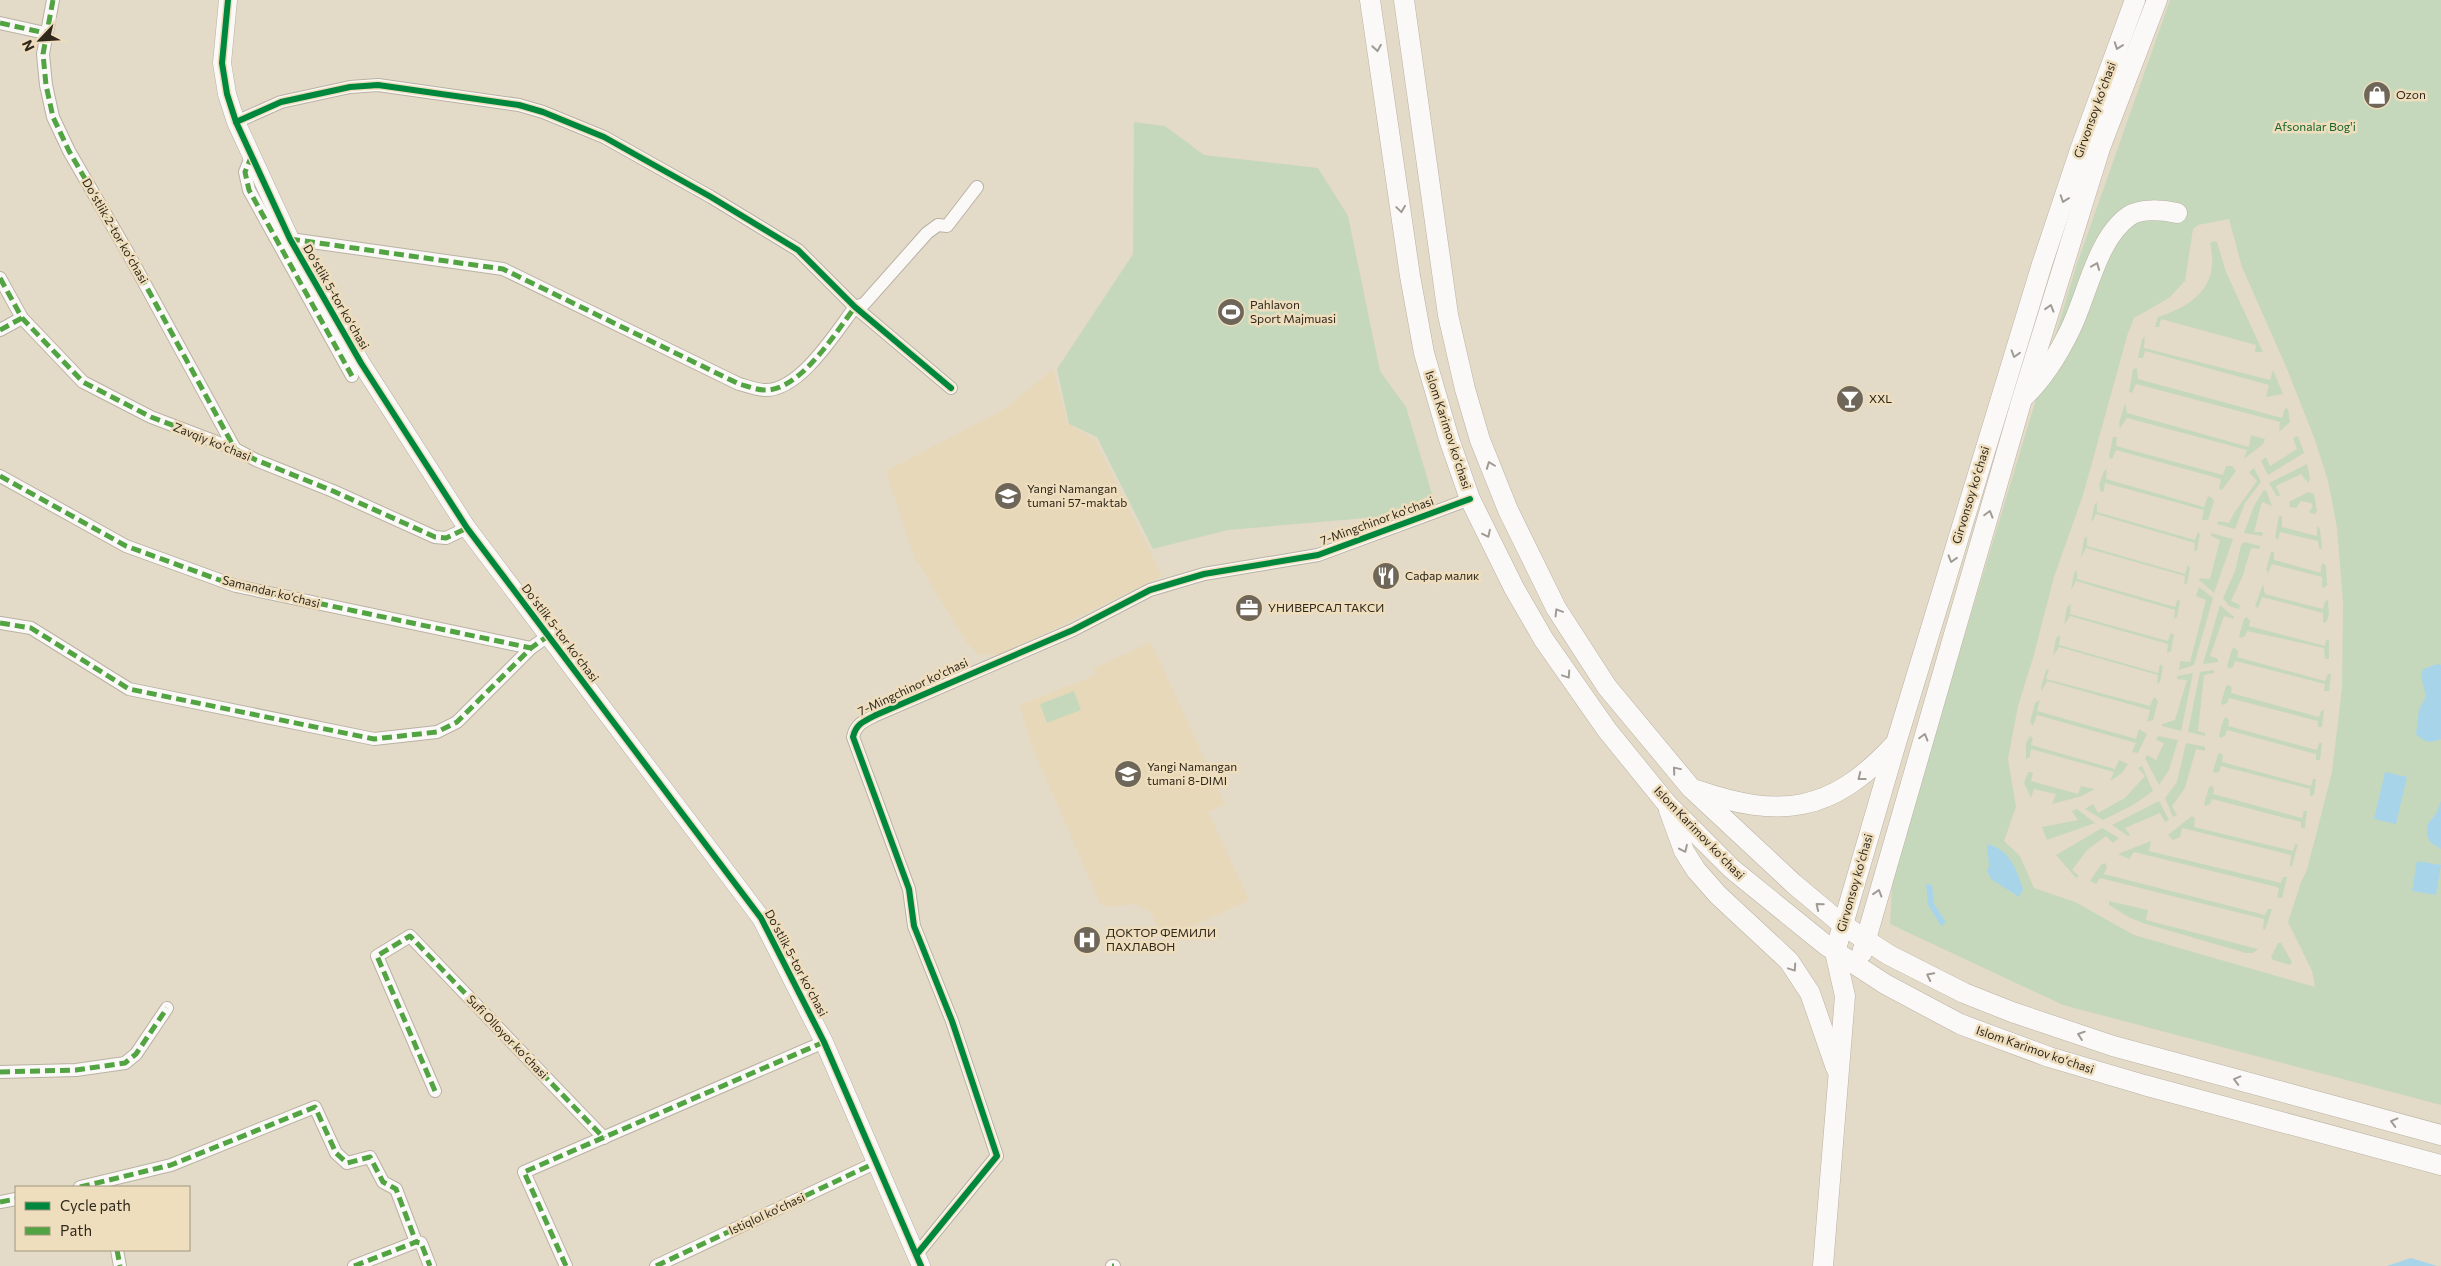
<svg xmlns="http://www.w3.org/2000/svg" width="2441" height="1266" font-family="Commissioner,sans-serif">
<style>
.built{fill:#e8d8ba}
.green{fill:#c6d8bb;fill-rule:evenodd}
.water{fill:#a8d4ea}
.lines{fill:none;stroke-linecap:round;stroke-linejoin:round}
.street-casing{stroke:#b9b2a4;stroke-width:14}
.secondary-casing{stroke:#b9b2a4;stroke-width:19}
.primary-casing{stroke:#b9b2a4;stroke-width:21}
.street{stroke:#fbf9f7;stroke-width:12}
.secondary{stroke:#fbf9f7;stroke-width:18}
.primary{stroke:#fbf9f7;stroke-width:20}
.quiet{stroke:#52a341;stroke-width:5;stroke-dasharray:10 5;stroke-linecap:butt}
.cycleway-casing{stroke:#efdebd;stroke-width:9}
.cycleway{stroke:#00873e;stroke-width:6}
.oneway{stroke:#9f9b94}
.labels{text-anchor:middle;stroke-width:5;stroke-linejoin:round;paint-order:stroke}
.poi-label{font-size:12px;fill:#2f281c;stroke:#efdebd;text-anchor:start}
.street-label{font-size:12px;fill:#2f281c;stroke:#efdebd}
.park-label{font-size:12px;fill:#17662b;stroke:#efdebd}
</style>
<rect width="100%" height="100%" fill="#e4dac8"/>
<g class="built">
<polygon points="1053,369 1068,424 1095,440 1162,576 1000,655 978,654 966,642 914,556 886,471 1003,410"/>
<polygon points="1151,642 1225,804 1208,812 1249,900 1164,939 1151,912 1134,904 1105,907 1100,903 1031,744 1020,705 1096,675 1094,668"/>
</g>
<g class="green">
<path d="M 2170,0 L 2441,0 L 2441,1105 L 2063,1005 L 1890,924 L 1893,872 L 2077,264 ZM 2229,219 L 2242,267 L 2287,369 L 2315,440 L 2328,481 L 2337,528 L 2343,602 L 2342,688 L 2332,772 L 2307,870 L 2301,882 L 2288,922 L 2312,971 L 2315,987 L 2134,935 L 2075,902 L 2034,888 L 2020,856 L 2004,841 L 2016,807 L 2008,759 L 2018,706 L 2033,658 L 2054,577 L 2083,495 L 2128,333 L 2134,318 L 2169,298 L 2185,281 L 2193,229 L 2198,225 Z"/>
<polygon points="1134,122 1165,126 1204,155 1318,168 1348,216 1380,371 1406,407 1432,494 1390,516 1228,530 1153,549 1097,437 1069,424 1057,369 1133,254"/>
<path d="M 2214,241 L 2217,242 L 2226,272 L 2263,352 L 2255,352 L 2256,345 L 2161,319 L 2159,327 L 2155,327 L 2158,317 C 2195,305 2220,285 2210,243 Z"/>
<polygon points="2145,336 2144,348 2270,380 2273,370 2283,394 2266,397 2269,385 2145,351 2143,358 2138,358 2142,339"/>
<polygon points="2137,368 2138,379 2282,418 2285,408 2288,409 2290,422 2279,432 2280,422 2136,384 2132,393 2129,392 2133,369"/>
<polygon points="2125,403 2127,413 2249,447 2251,435 2265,439 2263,444 2244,459 2247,450 2127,418 2120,428 2119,423"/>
<polygon points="2298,436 2304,453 2268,475 2261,461 2266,457 2270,466 2297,449 2293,438"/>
<polygon points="2113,437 2117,437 2116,446 2223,475 2226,466 2232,466 2236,471 2222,490 2219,489 2221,479 2116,450 2112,459 2109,457"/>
<polygon points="2307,464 2310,479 2308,483 2301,474 2276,486 2280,495 2277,497 2269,483"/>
<polygon points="2257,466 2254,468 2261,482 2245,503 2235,529 2217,524 2218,521 2229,523 2234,513 2257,481 2249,472"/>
<polygon points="2107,469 2106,479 2204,507 2208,496 2212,498 2214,501 2208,520 2202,520 2204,510 2105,483 2104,491 2101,492 2099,485 2104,471"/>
<polygon points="2266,490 2272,506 2262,502 2254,532 2263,532 2262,536 2244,533 2254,506 2263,491"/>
<polygon points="2308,492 2314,494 2317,511 2315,514 2310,513 2309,511 2313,507 2311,503 2301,501 2296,508 2290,507 2289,502"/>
<polygon points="2097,502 2097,512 2195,540 2198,532 2200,534 2197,550 2194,552 2195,543 2096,514 2091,524 2094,506"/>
<polygon points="2279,516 2282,516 2282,527 2317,536 2317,526 2320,529 2322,549 2319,549 2318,541 2280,532 2278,540 2275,537"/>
<polygon points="2211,533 2233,539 2214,593 2199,580 2200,578 2210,579 2220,540 2211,536"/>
<polygon points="2087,536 2087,546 2185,574 2188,565 2190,568 2187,583 2184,585 2185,576 2086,548 2081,557 2084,539"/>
<polygon points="2244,542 2260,546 2259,549 2251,548 2243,575 2231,601 2240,605 2239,609 2229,606 2223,598 2235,571 2241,545"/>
<polygon points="2271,552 2274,552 2274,560 2321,573 2321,566 2323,563 2326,566 2327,585 2324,588 2322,587 2322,577 2272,564 2268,573 2266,570"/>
<polygon points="2077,570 2077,579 2175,607 2178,599 2180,601 2177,617 2174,619 2175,610 2076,581 2071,591 2074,573"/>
<polygon points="2263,584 2265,594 2323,609 2325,601 2328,600 2329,615 2326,623 2323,622 2323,613 2262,597 2258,608 2255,606"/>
<polygon points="2199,587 2213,598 2194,665 2179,670 2180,661 2190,662 2206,600 2196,596"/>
<polygon points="2071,604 2070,614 2168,641 2171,633 2174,635 2171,651 2167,653 2168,644 2070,616 2064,625 2067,607"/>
<polygon points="2220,605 2234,617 2234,619 2224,616 2210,656 2218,659 2218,662 2203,664"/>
<polygon points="2247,617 2250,621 2249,626 2325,646 2326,640 2329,639 2329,659 2325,659 2324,648 2247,631 2245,636 2241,638 2239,636 2244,619"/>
<polygon points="2060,635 2059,645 2158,673 2160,664 2163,667 2160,682 2157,684 2158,675 2059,647 2053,656 2056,638"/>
<polygon points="2235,648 2238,651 2237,657 2325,681 2328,674 2331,674 2329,691 2324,691 2325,684 2235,661 2233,667 2229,669 2227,666 2232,649"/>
<polygon points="2049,669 2046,679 2150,706 2154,697 2158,701 2153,720 2147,722 2150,710 2047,681 2042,691 2041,687 2046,670"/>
<polygon points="2214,670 2214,673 2204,675 2198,731 2205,733 2205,736 2188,732 2200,672"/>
<polygon points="2193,673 2181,731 2162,726 2162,724 2175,720 2187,680 2177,679 2177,676"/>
<polygon points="2229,685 2232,688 2231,693 2319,717 2321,711 2324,710 2322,727 2318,727 2318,721 2229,698 2227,703 2223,705 2221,703 2226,686"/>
<polygon points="1074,691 1081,710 1047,723 1040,704"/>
<polygon points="2040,700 2037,711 2136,739 2139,729 2147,734 2138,753 2132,752 2136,743 2037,715 2033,726 2030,722 2035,703"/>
<polygon points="2226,717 2229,720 2228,726 2317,750 2319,743 2322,743 2320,760 2316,760 2316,754 2227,730 2225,736 2220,738 2219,735 2224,718"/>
<polygon points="2030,736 2033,738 2031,745 2115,769 2119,760 2128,764 2122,773 2110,781 2114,772 2031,749 2030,757 2026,759 2026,743"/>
<polygon points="2158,736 2178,740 2169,770 2159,785 2145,758 2147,755 2156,760 2164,743 2156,740"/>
<polygon points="2186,743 2205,747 2205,751 2196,749 2185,788 2172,806 2177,815 2173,817 2165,798 2177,782"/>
<polygon points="2221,753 2223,756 2222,762 2311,786 2313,779 2316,779 2314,795 2310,796 2310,789 2221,766 2219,772 2214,773 2213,771 2218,754"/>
<polygon points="2142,766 2153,791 2133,805 2103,820 2085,809 2093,804 2098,813 2125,798 2145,776 2138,768"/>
<polygon points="2028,772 2033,772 2031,781 2078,794 2081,786 2095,789 2082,796 2052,804 2056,794 2034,789 2031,798 2024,783"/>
<polygon points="2212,786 2214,789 2213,794 2302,818 2304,811 2307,811 2305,828 2301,828 2301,822 2212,799 2210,804 2205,806 2204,804 2209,787"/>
<polygon points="2159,801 2169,820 2165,822 2160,813 2125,828 2130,835 2128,836 2112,825"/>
<polygon points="2077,809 2095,823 2047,840 2042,827 2078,820 2072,811"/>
<polygon points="2192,816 2195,819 2194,827 2293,851 2295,844 2298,844 2292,866 2290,866 2291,855 2182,828 2180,837 2173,840 2168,835"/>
<polygon points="2102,828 2119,838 2113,843 2106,836 2087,850 2072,870 2079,876 2076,878 2056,855"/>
<polygon points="2151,841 2149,851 2281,883 2283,877 2287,877 2282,898 2277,897 2279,889 2277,887 2134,852 2129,859 2118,854"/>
<polygon points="2105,863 2107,867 2104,874 2265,915 2268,909 2272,909 2265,930 2263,929 2264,919 2100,878 2096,884 2090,881 2101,865"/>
<polygon points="2109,901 2148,910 2146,920 2258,949 2253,953 2246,953 2146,924 2130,918 2109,905"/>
<polygon points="2278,943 2281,943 2292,962 2290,965 2273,960 2271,957"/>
</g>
<g class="water">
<path d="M 2437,664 L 2441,665 L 2441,739 C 2430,744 2424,742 2416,734 L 2419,709 L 2426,697 L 2421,676 L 2423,669 Z"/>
<polygon points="2385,772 2407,777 2396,824 2374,819"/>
<polygon points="2441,801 2441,849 2430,842 2427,835 2428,824 2437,812"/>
<path d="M 1987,844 C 2010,850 2016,868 2023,889 L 2019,897 L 1991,879 L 1987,871 L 1989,866 Z"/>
<polygon points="2417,861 2441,865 2436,895 2412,891"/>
<polygon points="1926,884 1932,885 1934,904 1946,922 1941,926 1928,905"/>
<polygon points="2411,1258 2437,1266 2387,1266"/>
</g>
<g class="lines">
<g class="street-casing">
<g id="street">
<polyline points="53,0 43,54 46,85 53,117 69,151 128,253 235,449"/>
<polyline points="0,23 45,33"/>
<polyline points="236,122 281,102 350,87 378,85 519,105 543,112 604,137 711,197 798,250 855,307 951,388"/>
<polyline points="252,155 245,172 249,190 352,376"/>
<path d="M 290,239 L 503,269 L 739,384 C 747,386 757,390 765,390 C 800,391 836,332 855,307 L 864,304 L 927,233 L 938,225 L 947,226 L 977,187"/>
<polyline points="0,278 22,318 83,382 151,417 235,449 256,460 333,491 435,537 446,538 467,528"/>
<polyline points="0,330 22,318"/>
<polyline points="0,476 126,546 236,586 531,648"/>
<polyline points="0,623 31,628 129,689 374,739 437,732 457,722 531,648 548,636"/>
<polyline points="0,1072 76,1070 125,1063 136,1054 167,1008"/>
<polyline points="435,1091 377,956 410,936 604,1138"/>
<polyline points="80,1187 171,1165 315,1107 336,1153 347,1163 370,1157 383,1182 396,1189 416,1242"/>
<polyline points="0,1202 16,1199"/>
<polyline points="117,1250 120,1266"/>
<path d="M 917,1254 L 997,1156 L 952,1021 L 914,926 L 909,889 L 853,737 C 856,724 864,721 876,715 L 1073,630 L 1150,590 L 1204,574 L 1318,555 L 1470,499"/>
<polyline points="354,1266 416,1242 421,1243 430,1266"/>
<polyline points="566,1266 524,1172 824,1042"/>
<polyline points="656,1266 877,1162"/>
<polyline points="1112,1266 1114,1266"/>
</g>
</g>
<g class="secondary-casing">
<polyline id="secondary" points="228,0 222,63 227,94 236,122 290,239 361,363 467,528 761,918 824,1042 921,1266"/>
</g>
<g class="primary-casing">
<g id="primary">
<polyline points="1370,0 1410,276 1424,353 1449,439 1470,499 1514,588 1544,640 1607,730 1667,804 1732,869 1827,946 1885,984 1960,1024 2049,1057 2144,1085 2441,1165"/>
<polyline points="1404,0 1448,315 1465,389 1480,440 1508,510 1556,608 1607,687 1691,788 1794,884 1843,925 1889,955 1964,993 2012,1012 2113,1046 2441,1135"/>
<path d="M 2025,396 C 2044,377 2058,355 2070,330 C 2087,296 2097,238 2129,216 C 2141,208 2163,210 2177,213"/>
<path d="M 1696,790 C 1780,819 1831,813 1893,746"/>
<polyline points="1669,810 1684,851 1696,870 1718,895 1789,961 1810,993 1836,1068"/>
<polyline points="1862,953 2022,399 2100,148 2157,0"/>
<polyline points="1823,1266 1845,996 1835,952 1896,743 2042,264 2080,150 2135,0"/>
</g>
</g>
<use href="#street" class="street"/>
<use href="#secondary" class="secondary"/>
<use href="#primary" class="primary"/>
<g class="quiet">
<polyline points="53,0 43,54 46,85 53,117 69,151 128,253 235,449"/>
<polyline points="0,23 45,33"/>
<polyline points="252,155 245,172 249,190 352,376"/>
<path d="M 290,239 L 503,269 L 739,384 C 747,386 757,390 765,390 C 800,391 836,332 855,307"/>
<polyline points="0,278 22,318 83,382 151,417 235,449 256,460 333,491 435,537 446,538 467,528"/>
<polyline points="0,330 22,318"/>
<polyline points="0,476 126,546 236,586 531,648"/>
<polyline points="0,623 31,628 129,689 374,739 437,732 457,722 531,648 548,636"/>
<polyline points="0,1072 76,1070 125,1063 136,1054 167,1008"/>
<polyline points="435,1091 377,956 410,936 604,1138"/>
<polyline points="80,1187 171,1165 315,1107 336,1153 347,1163 370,1157 383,1182 396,1189 416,1242"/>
<polyline points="0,1202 16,1199"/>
<polyline points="117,1250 120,1266"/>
<polyline points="354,1266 416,1242 421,1243 430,1266"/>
<polyline points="566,1266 524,1172 824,1042"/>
<polyline points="656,1266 877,1162"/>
<polyline points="1112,1266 1114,1266"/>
</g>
<g class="cycleway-casing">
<g id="cycleway">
<polyline points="228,0 222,63 227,94 236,122 290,239 361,363 467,528 761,918 824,1042 921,1266"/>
<polyline points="236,122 281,102 350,87 378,85 519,105 543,112 604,137 711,197 798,250 855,307 951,388"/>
<path d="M 917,1254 L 997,1156 L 952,1021 L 914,926 L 909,889 L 853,737 C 856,724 864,721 876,715 L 1073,630 L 1150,590 L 1204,574 L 1318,555 L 1470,499"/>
</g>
</g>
<use href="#cycleway" class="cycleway"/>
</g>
<defs><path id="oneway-chevron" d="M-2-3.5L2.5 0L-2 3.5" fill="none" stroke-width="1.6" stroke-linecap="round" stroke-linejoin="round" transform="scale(1.25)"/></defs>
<g class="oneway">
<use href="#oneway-chevron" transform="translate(2118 46) rotate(110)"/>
<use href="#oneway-chevron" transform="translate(1377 48) rotate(81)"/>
<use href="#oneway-chevron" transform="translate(2064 199) rotate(109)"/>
<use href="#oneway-chevron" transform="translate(1401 209) rotate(82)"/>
<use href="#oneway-chevron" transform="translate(2096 266) rotate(-68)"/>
<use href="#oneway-chevron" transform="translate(2050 308) rotate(-73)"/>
<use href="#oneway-chevron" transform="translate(2015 354) rotate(107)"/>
<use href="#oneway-chevron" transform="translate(1490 465) rotate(-111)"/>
<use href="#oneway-chevron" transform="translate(1989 514) rotate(-74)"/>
<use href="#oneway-chevron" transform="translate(1487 534) rotate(64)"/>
<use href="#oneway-chevron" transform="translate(1952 559) rotate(107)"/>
<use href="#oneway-chevron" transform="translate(1558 612) rotate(-121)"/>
<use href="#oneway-chevron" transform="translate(1567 675) rotate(56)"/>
<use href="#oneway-chevron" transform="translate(1924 737) rotate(-74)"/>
<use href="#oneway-chevron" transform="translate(1676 770) rotate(-130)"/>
<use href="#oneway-chevron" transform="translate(1861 777) rotate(142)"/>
<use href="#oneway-chevron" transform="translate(1684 849) rotate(65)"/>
<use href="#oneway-chevron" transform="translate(1878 893) rotate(-73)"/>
<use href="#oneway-chevron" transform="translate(1819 906) rotate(-140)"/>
<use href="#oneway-chevron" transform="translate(1793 968) rotate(56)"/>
<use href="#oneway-chevron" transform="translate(1930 976) rotate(-153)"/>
<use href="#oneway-chevron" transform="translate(2081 1035) rotate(-161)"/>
<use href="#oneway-chevron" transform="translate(2237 1080) rotate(-165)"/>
<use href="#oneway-chevron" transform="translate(2394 1122) rotate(-165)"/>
</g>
<defs>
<g id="shop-disc" transform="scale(1.4375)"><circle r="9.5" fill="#6e6658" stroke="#efdebd"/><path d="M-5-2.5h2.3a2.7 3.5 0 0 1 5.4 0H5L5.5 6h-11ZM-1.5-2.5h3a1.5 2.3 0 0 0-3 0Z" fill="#fff"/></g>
<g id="stadium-disc" transform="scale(1.4375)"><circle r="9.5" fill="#6e6658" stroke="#efdebd"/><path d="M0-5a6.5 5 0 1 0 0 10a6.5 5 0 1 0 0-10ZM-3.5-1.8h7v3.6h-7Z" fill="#fff"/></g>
<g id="bar-disc" transform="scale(1.4375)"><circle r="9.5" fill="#6e6658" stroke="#efdebd"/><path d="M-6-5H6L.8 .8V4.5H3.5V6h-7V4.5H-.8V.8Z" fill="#fff"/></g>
<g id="school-disc" transform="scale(1.4375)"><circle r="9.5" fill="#6e6658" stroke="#efdebd"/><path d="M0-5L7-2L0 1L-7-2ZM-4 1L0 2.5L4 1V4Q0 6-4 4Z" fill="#fff"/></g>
<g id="restaurant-disc" transform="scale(1.4375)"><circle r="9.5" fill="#6e6658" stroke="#efdebd"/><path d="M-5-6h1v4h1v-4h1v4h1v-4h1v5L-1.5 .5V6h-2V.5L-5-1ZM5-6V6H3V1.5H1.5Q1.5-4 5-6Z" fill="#fff"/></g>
<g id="office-disc" transform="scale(1.4375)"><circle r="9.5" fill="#6e6658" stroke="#efdebd"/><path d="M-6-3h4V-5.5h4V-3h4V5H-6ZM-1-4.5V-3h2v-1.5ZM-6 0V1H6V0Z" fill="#fff"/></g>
<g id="hospital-disc" transform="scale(1.4375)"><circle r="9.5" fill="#6e6658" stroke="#efdebd"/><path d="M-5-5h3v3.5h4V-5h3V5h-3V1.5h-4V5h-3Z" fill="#fff"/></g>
</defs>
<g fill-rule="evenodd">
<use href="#shop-disc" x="2377" y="95"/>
<use href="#stadium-disc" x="1231" y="312"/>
<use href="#bar-disc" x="1850" y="399"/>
<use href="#school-disc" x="1008" y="496"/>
<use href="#restaurant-disc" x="1386" y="576"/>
<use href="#office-disc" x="1249" y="608"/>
<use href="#school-disc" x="1128" y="774"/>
<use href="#hospital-disc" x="1087" y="940"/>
</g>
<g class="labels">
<g class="poi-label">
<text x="2396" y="99">Ozon</text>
<text x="1250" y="309">Pahlavon<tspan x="1250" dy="14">Sport Majmuasi</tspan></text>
<text x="1869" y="403">XXL</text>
<text x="1027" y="493">Yangi Namangan<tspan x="1027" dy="14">tumani 57-maktab</tspan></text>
<text x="1405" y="580">Сафар малик</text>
<text x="1268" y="612">УНИВЕРСАЛ ТАКСИ</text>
<text x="1147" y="771">Yangi Namangan<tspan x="1147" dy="14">tumani 8-DIMI</tspan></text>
<text x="1106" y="937">ДОКТОР ФЕМИЛИ<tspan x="1106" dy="14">ПАХЛАВОН</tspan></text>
</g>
<g class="street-label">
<text transform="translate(2095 110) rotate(-70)" y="4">Girvonsoy koʻchasi</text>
<text transform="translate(115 231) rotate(60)" y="4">Doʻstlik 2-tor koʻchasi</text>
<text transform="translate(336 297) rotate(60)" y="4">Doʻstlik 5-tor koʻchasi</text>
<text transform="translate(1448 430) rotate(72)" y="4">Islom Karimov koʻchasi</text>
<text transform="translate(212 442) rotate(22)" y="4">Zavqiy koʻchasi</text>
<text transform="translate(1971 495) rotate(-73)" y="4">Girvonsoy koʻchasi</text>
<text transform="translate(1377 521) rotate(-20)" y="4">7-Mingchinor ko'chasi</text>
<text transform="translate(271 592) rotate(14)" y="4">Samandar ko‘chasi</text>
<text transform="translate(560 633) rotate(53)" y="4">Doʻstlik 5-tor koʻchasi</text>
<text transform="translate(913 687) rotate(-25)" y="4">7-Mingchinor ko'chasi</text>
<text transform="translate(1699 833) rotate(46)" y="4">Islom Karimov koʻchasi</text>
<text transform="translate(1855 883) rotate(-74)" y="4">Girvonsoy koʻchasi</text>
<text transform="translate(796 963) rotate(62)" y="4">Doʻstlik 5-tor koʻchasi</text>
<text transform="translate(507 1037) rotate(46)" y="4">Sufi Olloyor koʻchasi</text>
<text transform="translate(2035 1050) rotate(19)" y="4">Islom Karimov koʻchasi</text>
<text transform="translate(767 1214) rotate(-25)" y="4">Istiqlol ko‘chasi</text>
</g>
<g class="park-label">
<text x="2315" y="131">Afsonalar Bog'i</text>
</g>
</g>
<rect x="15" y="1186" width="175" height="65" fill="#efdebd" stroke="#a2957d"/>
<rect x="25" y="1202" width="25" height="8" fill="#00873e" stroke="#a2957d"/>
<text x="60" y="1211" font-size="15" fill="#2f281c">Cycle path</text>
<rect x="25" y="1227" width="25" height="8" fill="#52a341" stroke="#a2957d"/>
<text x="60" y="1236" font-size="15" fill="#2f281c">Path</text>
<g transform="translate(40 40) rotate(245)" stroke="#efdebd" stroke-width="4" paint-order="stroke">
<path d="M0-4L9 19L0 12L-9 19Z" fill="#2f281c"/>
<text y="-8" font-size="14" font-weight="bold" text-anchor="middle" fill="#2f281c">N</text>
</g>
</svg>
